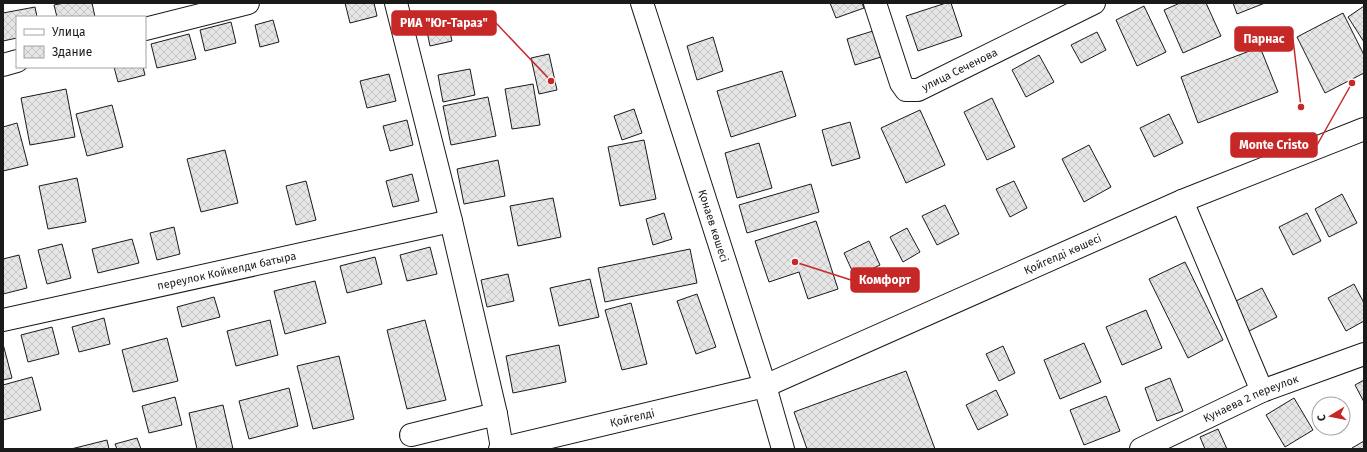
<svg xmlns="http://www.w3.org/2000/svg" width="1367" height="452" font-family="'Fira Sans',sans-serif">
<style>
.building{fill:url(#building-cross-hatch);stroke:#1a1a1a}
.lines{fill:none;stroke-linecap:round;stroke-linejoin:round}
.minor-casing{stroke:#1a1a1a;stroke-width:24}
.major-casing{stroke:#1a1a1a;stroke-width:24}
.minor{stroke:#fff;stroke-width:22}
.major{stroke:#fff;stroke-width:22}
.labels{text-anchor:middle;stroke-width:3;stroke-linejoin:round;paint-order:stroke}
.street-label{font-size:11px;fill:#1a1a1a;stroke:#fff}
.leader{fill:none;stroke:#c62828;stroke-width:1.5}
.callout-dot{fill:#c62828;stroke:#fff;stroke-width:1.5}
.callout{fill:#c62828;stroke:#c62828;stroke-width:1.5}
.callout-label{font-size:12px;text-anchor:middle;font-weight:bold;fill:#fff}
</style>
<defs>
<pattern id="building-cross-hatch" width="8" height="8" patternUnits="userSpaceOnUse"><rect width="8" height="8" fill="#e6e6e6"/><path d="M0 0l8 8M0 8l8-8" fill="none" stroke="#c5c5c5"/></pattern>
</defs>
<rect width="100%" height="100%" fill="#fff"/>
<g class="building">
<polygon points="64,3 92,3 95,17 57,17 54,5"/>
<polygon points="345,3 374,3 377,16 350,23"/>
<polygon points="830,3 862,3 864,8 836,18"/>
<polygon points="946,3 951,3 962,36 918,51 906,16"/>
<polygon points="1180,3 1206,3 1221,36 1183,53 1164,10"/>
<polygon points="1233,3 1265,3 1237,14"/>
<polygon points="1144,6 1166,52 1137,66 1116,20"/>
<polygon points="1364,6 1364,42 1348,17"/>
<polygon points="35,7 37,17 17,17 17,38 3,41 3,13"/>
<polygon points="1343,13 1364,55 1364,73 1325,93 1297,37"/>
<polygon points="447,18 452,41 430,46 425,22"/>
<polygon points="273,20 279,42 260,47 255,25"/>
<polygon points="231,22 236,43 205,51 200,30"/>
<polygon points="873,31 881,57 855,65 847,39"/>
<polygon points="1097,32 1106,50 1081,63 1071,45"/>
<polygon points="189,34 196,59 157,68 151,44"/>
<polygon points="713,37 723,71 697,80 687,46"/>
<polygon points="1260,47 1278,92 1198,123 1181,77"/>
<polygon points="549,54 557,90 539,94 531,58"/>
<polygon points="1039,55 1054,82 1026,97 1012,70"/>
<polygon points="114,67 143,67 145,75 118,82"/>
<polygon points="470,69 475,95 443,102 438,75"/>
<polygon points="782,71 796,116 731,137 717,91"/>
<polygon points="389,74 396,101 367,108 360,81"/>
<polygon points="533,84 540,125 512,129 505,89"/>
<polygon points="66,89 75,137 30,145 21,98"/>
<polygon points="488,97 496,136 451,145 443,106"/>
<polygon points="992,98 1015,147 987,160 964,112"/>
<polygon points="112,105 123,147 87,156 76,114"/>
<polygon points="634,109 642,133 622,140 614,116"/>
<polygon points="920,110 945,165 906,183 881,128"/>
<polygon points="1169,114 1183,143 1154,157 1140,128"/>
<polygon points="407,120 413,145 390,151 383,126"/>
<polygon points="850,122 860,158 832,166 822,130"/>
<polygon points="17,123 28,165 3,171 3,127"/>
<polygon points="644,140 656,199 620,206 608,147"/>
<polygon points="759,143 772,188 737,198 725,153"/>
<polygon points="1089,145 1111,187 1084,202 1062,159"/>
<polygon points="225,150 238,203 201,212 187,159"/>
<polygon points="498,160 505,196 464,204 457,169"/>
<polygon points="412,174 419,201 393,207 386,181"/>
<polygon points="77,178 86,222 48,229 39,186"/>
<polygon points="306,181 316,220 296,225 286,186"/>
<polygon points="1014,181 1027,208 1010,217 996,189"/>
<polygon points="811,184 819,212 747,233 739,205"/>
<polygon points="1342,194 1357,223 1329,237 1315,209"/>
<polygon points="553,198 561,237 518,246 510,206"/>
<polygon points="945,205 959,234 937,245 922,216"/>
<polygon points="664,213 672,239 653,245 646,219"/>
<polygon points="1307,213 1321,241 1293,255 1279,227"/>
<polygon points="816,221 838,289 808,299 799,272 769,282 755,241"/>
<polygon points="174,227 180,254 157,260 150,233"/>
<polygon points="907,228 920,252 903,262 890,237"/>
<polygon points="132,239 139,263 98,273 92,249"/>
<polygon points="869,241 880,265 855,277 844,253"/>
<polygon points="62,244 71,278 47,284 38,250"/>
<polygon points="430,247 437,274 407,281 400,255"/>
<polygon points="690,249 697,283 605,302 598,268"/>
<polygon points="19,255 27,288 3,294 3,259"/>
<polygon points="375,257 382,284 347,293 340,266"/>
<polygon points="1185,262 1223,340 1188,358 1149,279"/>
<polygon points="508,274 514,301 487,307 481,280"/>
<polygon points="590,279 599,317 559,326 550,288"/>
<polygon points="315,281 326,323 285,334 274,291"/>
<polygon points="1354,284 1364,303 1364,321 1346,331 1328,298"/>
<polygon points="1262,288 1277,317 1249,331 1234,302"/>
<polygon points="697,294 716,347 696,354 677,301"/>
<polygon points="214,297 220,317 182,327 177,307"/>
<polygon points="631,303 647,364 622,370 605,310"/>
<polygon points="1146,310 1162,348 1122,365 1106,327"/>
<polygon points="104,318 110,344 79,352 72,327"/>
<polygon points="270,320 278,355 236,366 227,331"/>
<polygon points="425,320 446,400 407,409 387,330"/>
<polygon points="52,327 59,354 28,362 21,335"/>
<polygon points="167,338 178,381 133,392 122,350"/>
<polygon points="1084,343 1101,382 1060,399 1044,360"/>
<polygon points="3,344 12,378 3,380"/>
<polygon points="559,345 566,382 513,393 506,356"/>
<polygon points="1003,346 1015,373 999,381 986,354"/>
<polygon points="339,356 354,419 313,429 297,366"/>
<polygon points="906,371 935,449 807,449 794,412"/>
<polygon points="32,377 41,410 3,420 3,385"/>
<polygon points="1170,378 1183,411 1157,421 1145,388"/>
<polygon points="1364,380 1364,402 1355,385"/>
<polygon points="289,388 298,426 249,439 239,401"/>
<polygon points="996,390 1008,415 978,430 966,405"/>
<polygon points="1106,396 1120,431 1084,445 1070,410"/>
<polygon points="175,397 182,425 149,433 142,406"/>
<polygon points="1294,398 1313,430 1285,447 1266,415"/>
<polygon points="223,405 233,449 197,449 189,413"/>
<polygon points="1218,429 1227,449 1205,449 1200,437"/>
<polygon points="137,438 141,449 117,449 115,444"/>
<polygon points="107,440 109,449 71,449"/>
<polygon points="1364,441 1364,449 1352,449 1352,448"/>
</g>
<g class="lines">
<g class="minor-casing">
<g id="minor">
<polyline points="396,3 451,221 496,414 502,448"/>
<path id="s1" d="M 875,3 L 901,83 L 906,90 L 918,90 L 1094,3"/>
<polyline points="145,29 248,3"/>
<polyline points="3,65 17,61"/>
<polyline points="1182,201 1262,391"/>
<path id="s2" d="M 3,320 L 451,221"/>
<polyline points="411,435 496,414"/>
<path id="s3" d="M 500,449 L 765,386 L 1182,201 L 1364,129"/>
<path id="s4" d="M 1141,449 L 1262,391 L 1364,354"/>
</g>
</g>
<g class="major-casing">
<g id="major">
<path id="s5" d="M 642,3 L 765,386 L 783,449"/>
</g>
</g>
<use href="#minor" class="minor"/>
<use href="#major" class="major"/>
</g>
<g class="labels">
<g class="street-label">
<text dy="4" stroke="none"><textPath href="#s1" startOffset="151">улица Сеченова</textPath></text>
<text dy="4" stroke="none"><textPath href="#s5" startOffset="234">Қонаев көшесі</textPath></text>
<text dy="4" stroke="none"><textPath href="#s3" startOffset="598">Қойгелді көшесі</textPath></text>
<text dy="4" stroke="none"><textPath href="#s2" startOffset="229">переулок Койкелди батыра</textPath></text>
<text dy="4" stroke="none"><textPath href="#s4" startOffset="121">Кунаева 2 переулок</textPath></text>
<text dy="4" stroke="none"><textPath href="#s3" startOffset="136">Қойгелді</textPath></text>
</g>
</g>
<path class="leader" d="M551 81L496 23M1301 107L1293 39M1352 83L1317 145M795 262L851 280"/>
<g class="callout-dot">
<circle cx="551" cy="81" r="4"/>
<circle cx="1301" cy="107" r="4"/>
<circle cx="1352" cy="83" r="4"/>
<circle cx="795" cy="262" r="4"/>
</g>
<g class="callout">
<rect x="392" y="11" width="104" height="24" rx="4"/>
<rect x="1235" y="27" width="58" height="24" rx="4"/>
<rect x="1231" y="133" width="86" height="24" rx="4"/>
<rect x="851" y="268" width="68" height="24" rx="4"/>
</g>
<g class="callout-label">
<text x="444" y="27">РИА "Юг-Тараз"</text>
<text x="1264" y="43">Парнас</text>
<text x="1274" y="149">Monte Cristo</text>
<text x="885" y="284">Комфорт</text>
</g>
<rect width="1367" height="452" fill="none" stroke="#1a1a1a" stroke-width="8"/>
<rect x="16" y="16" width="130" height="52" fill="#ffffff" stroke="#a3a3a3"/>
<rect x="24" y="29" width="20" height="6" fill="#ffffff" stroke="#a3a3a3"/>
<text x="52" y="36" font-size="12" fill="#1a1a1a">Улица</text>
<rect x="24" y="46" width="20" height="12" fill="url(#building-cross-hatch)" stroke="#a3a3a3"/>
<text x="52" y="56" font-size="12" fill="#1a1a1a">Здание</text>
<g transform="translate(1331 416) rotate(260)"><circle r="19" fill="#ffffff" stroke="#a3a3a3"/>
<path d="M0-3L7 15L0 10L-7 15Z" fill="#c62828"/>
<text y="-6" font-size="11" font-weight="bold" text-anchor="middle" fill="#1a1a1a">С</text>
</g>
</svg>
